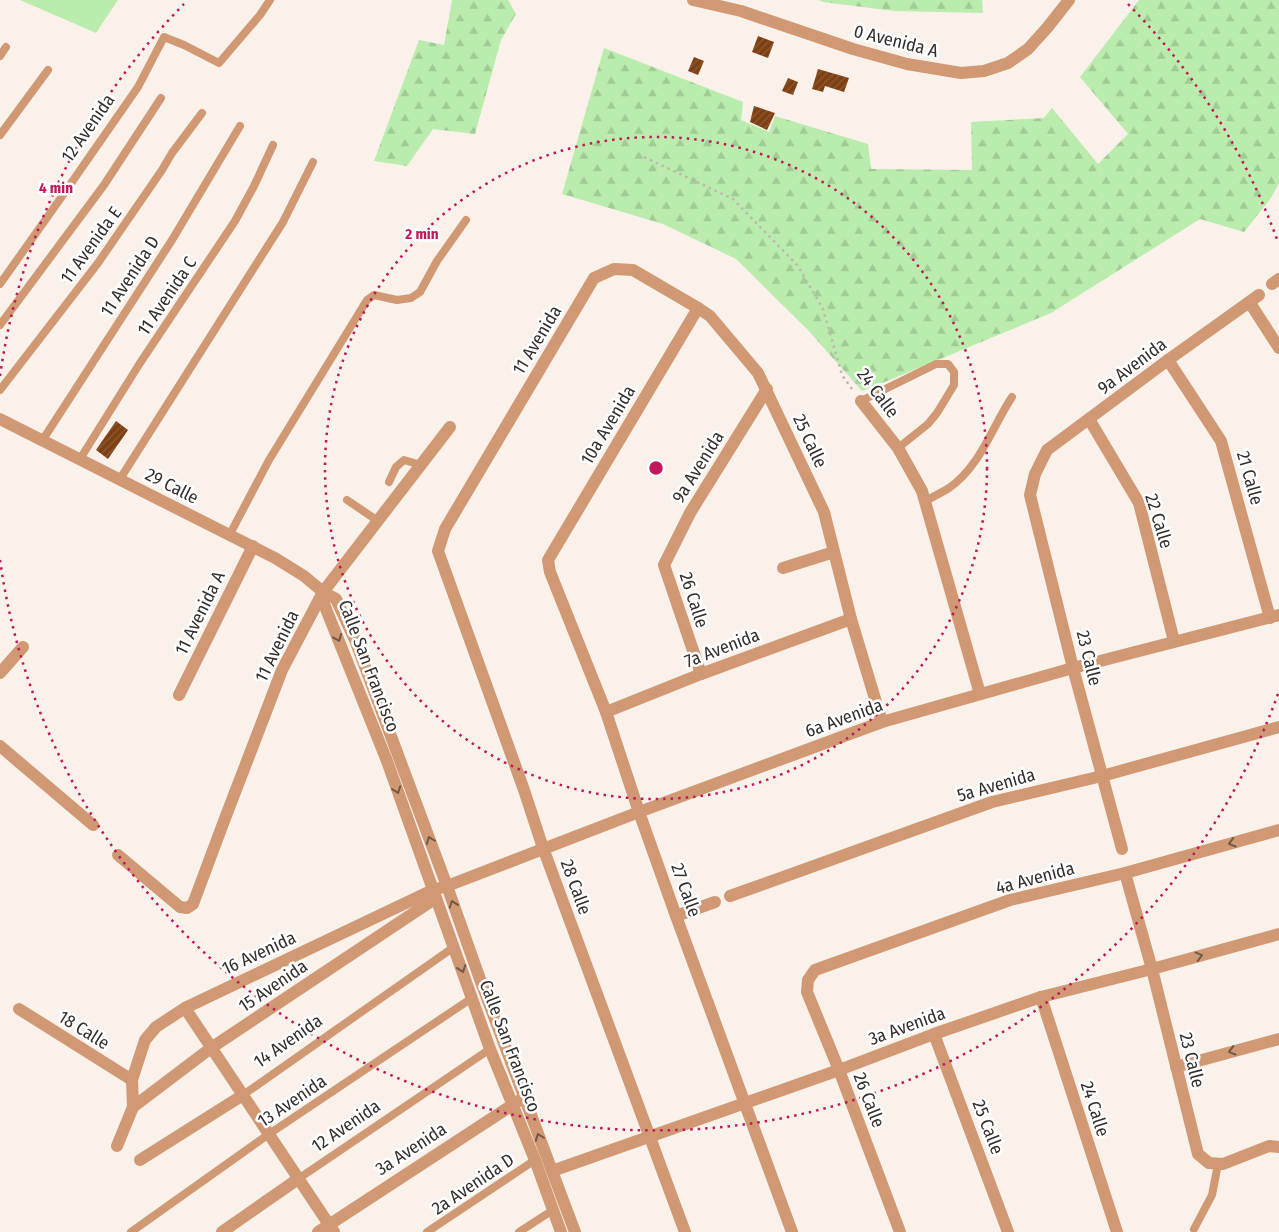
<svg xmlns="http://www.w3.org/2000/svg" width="1279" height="1232" font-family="'Fira Sans Condensed',sans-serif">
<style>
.green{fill:#baecad}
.forest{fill:url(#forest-firs)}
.building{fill:url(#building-hatch)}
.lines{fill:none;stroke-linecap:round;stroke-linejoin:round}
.path{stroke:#bfb6b2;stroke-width:2.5;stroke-dasharray:2.5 4;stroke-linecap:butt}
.service{stroke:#d09973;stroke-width:8}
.minor{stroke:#d09973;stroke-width:12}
.tertiary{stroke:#d09973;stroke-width:12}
.oneway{stroke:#715948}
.ring{fill:none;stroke:#c2185b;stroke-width:2.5;stroke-dasharray:2.5 5}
.labels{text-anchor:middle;stroke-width:5;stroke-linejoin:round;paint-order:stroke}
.street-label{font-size:18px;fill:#322e2c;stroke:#fff}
.centre{fill:#c2185b;stroke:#fff;stroke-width:2.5}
.ring-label{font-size:15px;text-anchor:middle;font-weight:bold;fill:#c2185b;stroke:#fff;stroke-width:5;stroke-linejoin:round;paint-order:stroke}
</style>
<defs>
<pattern id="forest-firs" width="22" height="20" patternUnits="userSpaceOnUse" patternTransform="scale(1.25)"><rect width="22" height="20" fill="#baecad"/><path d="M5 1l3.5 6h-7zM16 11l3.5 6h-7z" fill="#a0cb95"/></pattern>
<pattern id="building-hatch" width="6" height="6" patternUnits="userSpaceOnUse" patternTransform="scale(1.25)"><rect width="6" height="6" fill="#7e4013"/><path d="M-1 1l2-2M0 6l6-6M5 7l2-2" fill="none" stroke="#8c5a36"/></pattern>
</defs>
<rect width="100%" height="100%" fill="#fbf1eb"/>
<polygon class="green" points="20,0 118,0 96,33"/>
<g class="forest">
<polygon points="452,0 508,0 516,14 501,40 475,134 433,129 407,166 374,161 419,40 444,45"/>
<polygon points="819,0 982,0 983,13 894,11 823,2"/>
<polygon points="1139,0 1279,0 1279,183 1271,198 1244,232 1200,219 1051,313 892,379 862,391 808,330 736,259 663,224 562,194 604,48 743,102 741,120 769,132 775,116 868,144 871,169 972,170 971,122 1044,118 1052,108 1098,164 1128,134 1080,77"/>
</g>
<g class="building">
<polygon points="758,36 774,42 768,58 752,52"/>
<polygon points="694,57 704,61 698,75 688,71"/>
<polygon points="818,69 849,78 844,92 825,86 823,92 812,89"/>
<polygon points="788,78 798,82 793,95 782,91"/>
<polygon points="754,106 775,113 767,130 750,122"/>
<polygon points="116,421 128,430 108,459 96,450"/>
</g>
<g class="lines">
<polyline class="path" points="644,157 733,199 798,266 823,309 842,375 854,392"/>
<g class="service">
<polyline points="0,56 6,47"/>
<polyline points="0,135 48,70"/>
<polyline points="0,284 58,202 138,87 164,37 184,45 219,63 260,15 270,0"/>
<polyline points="0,325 104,185 161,98"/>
<polyline points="0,390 98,263 162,170 172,153 202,113"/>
<polyline points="861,401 936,364 948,364 954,372 954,385 937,413 928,424 898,448"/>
<polyline points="42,441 172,240 240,126"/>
<polyline points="80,459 140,363 235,221 254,186 273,145"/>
<polyline points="120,479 283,222 313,162"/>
<polyline points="389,482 396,467 404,460 421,465"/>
<polyline points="347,500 378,521"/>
<path d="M 925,501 C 933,497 941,493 949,488 C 980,467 992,427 1012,397"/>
<polyline points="230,534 269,460 367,300 374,295 397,300 411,298 420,292 437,261 466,220"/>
<polyline points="243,1095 454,947"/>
<polyline points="298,1179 490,1049"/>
<polyline points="1194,1229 1212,1195 1218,1164"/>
<polyline points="131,1232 269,1134 472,998"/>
<polyline points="427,1232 535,1160"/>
<polyline points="519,1232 553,1210"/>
</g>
<g class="minor">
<polyline points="693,0 741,11 853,49 907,64 961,73 984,71 1008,63 1028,49 1047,28 1069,0"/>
<polyline points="1272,284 1279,279"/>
<polyline points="1250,303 1279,348"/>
<polyline points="698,308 548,560 550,572 606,712 639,812 676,916 792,1232"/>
<polyline points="1168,360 1221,441 1270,618"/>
<polyline points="861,401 898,448 922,491 980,694"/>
<polyline points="1089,419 1139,503 1174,641"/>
<polyline points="783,568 834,552"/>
<polyline points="0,673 23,647"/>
<polyline points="701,674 664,565 690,513 767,389"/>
<polyline points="179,695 253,546"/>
<polyline points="606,712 701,674 851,619"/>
<polyline points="0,746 93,825"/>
<polyline points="1122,849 1073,668 1030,495 1035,474 1047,450 1168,360 1259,295"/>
<polyline points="118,855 180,907 187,908 193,904 224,821 282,670 323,592 450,427"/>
<polyline points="1125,873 1152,969 1198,1154 1209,1163 1223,1164 1269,1146 1279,1147"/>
<polyline points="730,896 992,802 1102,776 1279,727"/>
<polyline points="676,916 715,902"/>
<polyline points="1041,997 1117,1232"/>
<polyline points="185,1008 334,1232"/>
<polyline points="19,1009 132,1080"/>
<polyline points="934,1034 1008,1232"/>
<polyline points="1176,1067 1279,1039"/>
<polyline points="133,1107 211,1048 436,898"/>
<polyline points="117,1146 133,1107 132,1080 145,1040 156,1027 185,1008 433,890"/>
<polyline points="140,1160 243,1095"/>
<polyline points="552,1171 839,1070 934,1034 1041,997 1152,969 1279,934"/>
<polyline points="222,1232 298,1179"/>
<polyline points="685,1232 543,848 524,790 438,551 445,529 594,278 614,269 633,270 698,308 710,316 758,373 824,512 851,619 882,722"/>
<polyline points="900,1232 839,1070 807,992 808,980 815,970 1010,900 1125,873 1279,830"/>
</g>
<g class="tertiary">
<polyline points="0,419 275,558 304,576 323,592 336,599 355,640 447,886 481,982 575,1232"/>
<polyline points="323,592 324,604 387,761 490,1049 535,1160 561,1232"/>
<polyline points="433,890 447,886 639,812 882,722 1073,668 1279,615"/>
<polyline points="318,1232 520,1100"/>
</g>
</g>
<defs><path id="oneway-chevron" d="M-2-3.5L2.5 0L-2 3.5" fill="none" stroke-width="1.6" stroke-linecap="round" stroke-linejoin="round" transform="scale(1.25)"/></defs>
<g class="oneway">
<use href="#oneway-chevron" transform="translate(338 638) rotate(68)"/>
<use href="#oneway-chevron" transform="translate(397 790) rotate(70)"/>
<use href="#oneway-chevron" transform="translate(430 840) rotate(-111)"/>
<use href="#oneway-chevron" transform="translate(1232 843) rotate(164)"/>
<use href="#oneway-chevron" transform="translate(453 904) rotate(-109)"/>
<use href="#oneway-chevron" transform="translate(1199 956) rotate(-15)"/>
<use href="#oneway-chevron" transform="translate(462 969) rotate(70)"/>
<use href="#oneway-chevron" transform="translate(1232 1051) rotate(165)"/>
<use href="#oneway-chevron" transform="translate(539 1137) rotate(-111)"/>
</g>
<g class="ring">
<circle cx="656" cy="468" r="331"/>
<path d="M1278 694A662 662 0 0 1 0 560M0 376A662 662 0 0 1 184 4M1128 4A662 662 0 0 1 1278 242"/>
</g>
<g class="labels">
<g class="street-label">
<text transform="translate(896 41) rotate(14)" y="6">0 Avenida A</text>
<text transform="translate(88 128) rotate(-55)" y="6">12 Avenida</text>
<text transform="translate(91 245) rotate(-54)" y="6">11 Avenida E</text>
<text transform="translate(130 276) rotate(-57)" y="6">11 Avenida D</text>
<text transform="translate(167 296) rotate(-56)" y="6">11 Avenida C</text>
<text transform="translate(537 340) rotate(-59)" y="6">11 Avenida</text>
<text transform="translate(1132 366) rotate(-37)" y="6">9a Avenida</text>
<text transform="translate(878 393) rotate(53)" y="6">24 Calle</text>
<text transform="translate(608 425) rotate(-59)" y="6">10a Avenida</text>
<text transform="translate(810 441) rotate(65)" y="6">25 Calle</text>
<text transform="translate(698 467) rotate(-58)" y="6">9a Avenida</text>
<text transform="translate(1250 478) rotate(74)" y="6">21 Calle</text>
<text transform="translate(172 486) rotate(27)" y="6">29 Calle</text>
<text transform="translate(1159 521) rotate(73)" y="6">22 Calle</text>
<text transform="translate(694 600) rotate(72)" y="6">26 Calle</text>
<text transform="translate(200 613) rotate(-64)" y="6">11 Avenida A</text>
<text transform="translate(277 646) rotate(-64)" y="6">11 Avenida</text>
<text transform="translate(722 648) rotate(-21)" y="6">7a Avenida</text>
<text transform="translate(1089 658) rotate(76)" y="6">23 Calle</text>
<text transform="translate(369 666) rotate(69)" y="6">Calle San Francisco</text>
<text transform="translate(844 718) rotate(-20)" y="6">6a Avenida</text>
<text transform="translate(996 785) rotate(-16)" y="6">5a Avenida</text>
<text transform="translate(1035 878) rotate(-15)" y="6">4a Avenida</text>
<text transform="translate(576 887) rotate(70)" y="6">28 Calle</text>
<text transform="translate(686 890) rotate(70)" y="6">27 Calle</text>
<text transform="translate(259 953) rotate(-25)" y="6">16 Avenida</text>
<text transform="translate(273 986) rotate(-34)" y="6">15 Avenida</text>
<text transform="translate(907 1026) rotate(-20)" y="6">3a Avenida</text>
<text transform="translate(84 1030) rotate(32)" y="6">18 Calle</text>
<text transform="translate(288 1041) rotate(-35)" y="6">14 Avenida</text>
<text transform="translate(510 1046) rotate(69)" y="6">Calle San Francisco</text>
<text transform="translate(1192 1060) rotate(76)" y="6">23 Calle</text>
<text transform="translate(869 1100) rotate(69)" y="6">26 Calle</text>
<text transform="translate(292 1101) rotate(-34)" y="6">13 Avenida</text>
<text transform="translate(1095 1109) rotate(72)" y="6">24 Calle</text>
<text transform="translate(346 1126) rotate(-34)" y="6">12 Avenida</text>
<text transform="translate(988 1127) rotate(69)" y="6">25 Calle</text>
<text transform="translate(411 1149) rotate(-33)" y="6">3a Avenida</text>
<text transform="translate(473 1184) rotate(-34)" y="6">2a Avenida D</text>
</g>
</g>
<circle cx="656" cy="468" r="8" class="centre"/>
<g class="ring-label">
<text x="56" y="193">4 min</text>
<text x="422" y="239">2 min</text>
</g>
</svg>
